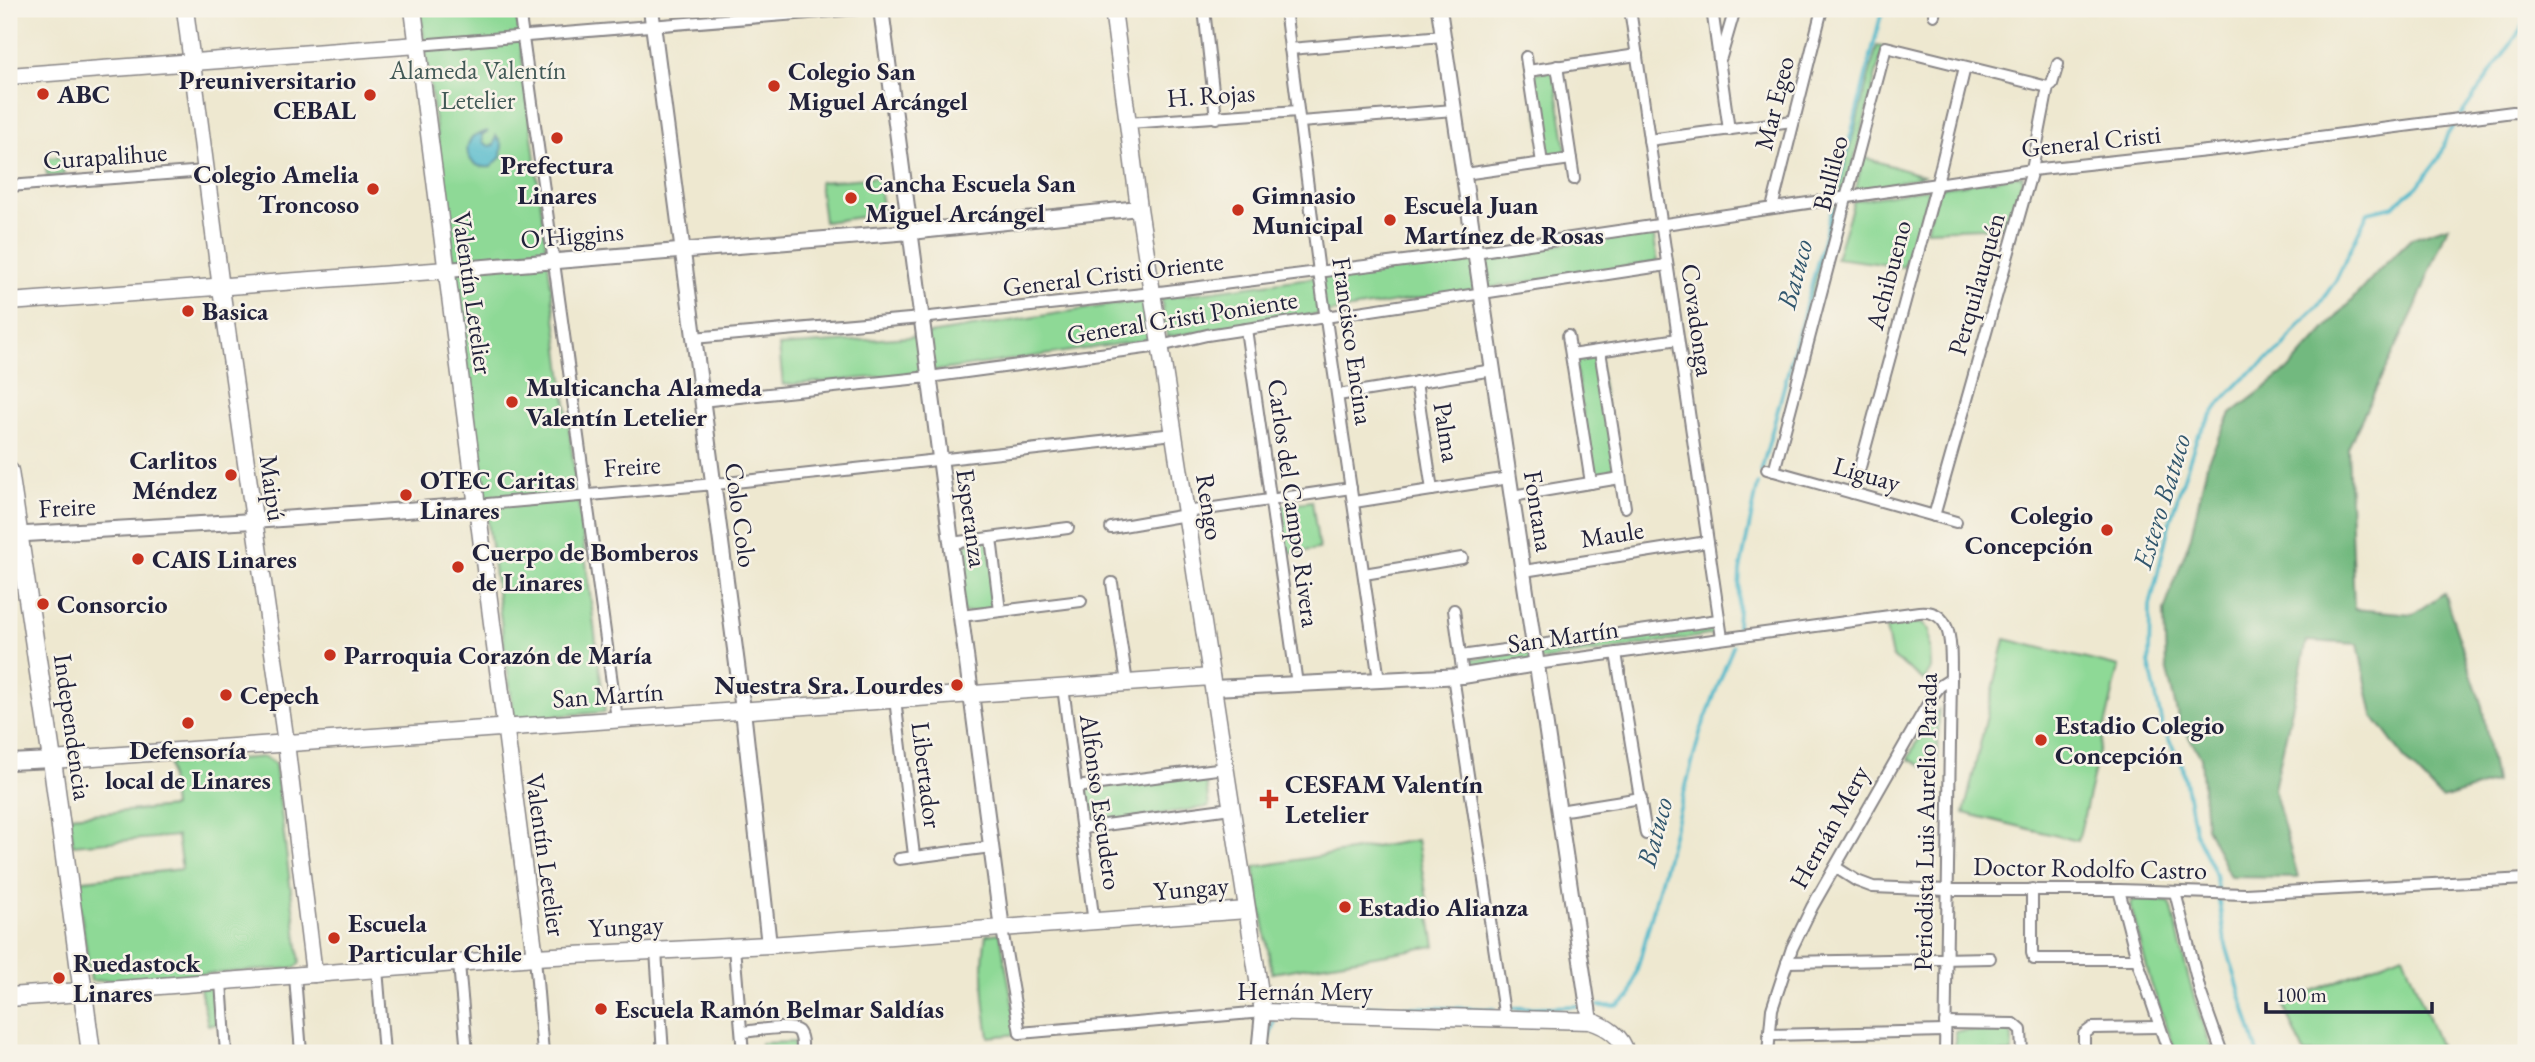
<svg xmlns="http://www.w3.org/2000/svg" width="2535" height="1062" font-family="'EB Garamond',serif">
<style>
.green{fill:#8ed996;stroke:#587e68;stroke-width:2}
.forest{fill:#72b97f;stroke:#4a6e5d;stroke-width:2}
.water{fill:#4db8ca;stroke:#386d82;stroke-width:2}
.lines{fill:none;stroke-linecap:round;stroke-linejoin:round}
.stream{stroke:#4db8ca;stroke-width:3.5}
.minor-casing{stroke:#888586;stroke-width:14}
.tertiary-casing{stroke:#888586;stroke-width:18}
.secondary-casing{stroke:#888586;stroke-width:19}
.primary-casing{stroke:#888586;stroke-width:21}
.minor{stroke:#fff;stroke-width:10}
.tertiary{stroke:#fff;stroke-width:14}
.secondary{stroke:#fff;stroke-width:16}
.primary{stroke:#fff;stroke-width:18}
.poi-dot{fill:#c8321e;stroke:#f7f3e8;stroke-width:2.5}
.labels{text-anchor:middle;stroke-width:5;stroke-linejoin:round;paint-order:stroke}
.park-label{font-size:26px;fill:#425956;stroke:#f7f3e8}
.poi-label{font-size:26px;font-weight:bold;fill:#22223b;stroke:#f7f3e8;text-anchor:start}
.street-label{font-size:26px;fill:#22223b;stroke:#f7f3e8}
.water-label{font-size:28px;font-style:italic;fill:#31566d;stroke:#f7f3e8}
</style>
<rect width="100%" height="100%" fill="#f7f3e8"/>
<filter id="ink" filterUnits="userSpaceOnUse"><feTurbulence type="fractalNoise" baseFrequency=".0143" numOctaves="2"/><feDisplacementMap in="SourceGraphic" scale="14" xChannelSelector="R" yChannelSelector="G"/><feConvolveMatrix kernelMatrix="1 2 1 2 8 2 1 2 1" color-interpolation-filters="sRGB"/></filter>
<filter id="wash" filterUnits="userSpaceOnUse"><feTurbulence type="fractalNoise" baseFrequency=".00686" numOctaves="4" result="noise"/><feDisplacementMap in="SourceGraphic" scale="28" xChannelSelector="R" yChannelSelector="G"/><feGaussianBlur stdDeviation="1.57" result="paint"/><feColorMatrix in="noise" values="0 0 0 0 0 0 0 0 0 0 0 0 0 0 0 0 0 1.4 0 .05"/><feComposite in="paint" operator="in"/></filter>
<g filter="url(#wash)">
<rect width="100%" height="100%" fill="#eee8d0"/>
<g class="green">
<polygon points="420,9 516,9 605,712 514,719"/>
<polygon points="1877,46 1883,47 1845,195 1837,197"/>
<polygon points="1554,71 1567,155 1545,158 1532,73"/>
<polygon points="62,157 64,175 47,176 45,158"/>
<polygon points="1863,157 1923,176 1855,193"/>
<polygon points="2023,175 2012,227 1926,230 1938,188"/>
<polygon points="878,177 883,214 824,222 819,182"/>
<polygon points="1931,188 1904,267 1836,258 1854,201"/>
<polygon points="1843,202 1815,300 1810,299 1836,203"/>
<polygon points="1653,232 1658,262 1167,337 1161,298"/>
<polygon points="1148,299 1153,339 915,374 783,385 779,346 910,337"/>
<polygon points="1598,354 1616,475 1593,478 1574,357"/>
<polygon points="1312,501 1319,549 1285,554 1277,506"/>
<polygon points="989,541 997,609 963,613 953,545"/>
<polygon points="1921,623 1929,630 1931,669 1924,680 1892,657 1885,624"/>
<polygon points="1714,624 1716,634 1466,672 1465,660"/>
<polygon points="2005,639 2119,667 2078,841 1964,813"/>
<polygon points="1939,709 1937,774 1908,759 1925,724"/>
<polygon points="265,757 275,764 300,963 295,968 91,981 76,881 182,869 177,836 73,845 70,816 173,807 169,764"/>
<polygon points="1205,774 1209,807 1090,824 1085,789"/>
<polygon points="1417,840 1435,946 1272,973 1254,867"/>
<path d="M 2136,898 L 2169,902 L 2172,908 C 2183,957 2194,1007 2214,1053 L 2176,1053 L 2151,983 L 2132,911 L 2131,904 Z"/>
<path d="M 1000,933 L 1018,1034 L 989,1037 C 984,1004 980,968 986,935 Z"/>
<polygon points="2403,954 2442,1053 2304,1053 2283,1003"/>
<polygon points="218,987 222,1024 208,1025 200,988"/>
<polygon points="2006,1030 2012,1036 2012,1053 1955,1053 1955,1031"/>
<polygon points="794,1042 794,1053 761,1053 761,1043"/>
</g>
<polygon class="forest" points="2448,226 2415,308 2348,447 2354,609 2413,614 2444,593 2482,706 2495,782 2442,799 2408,763 2373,716 2358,644 2307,641 2274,789 2298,878 2230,877 2206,827 2201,757 2179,721 2166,666 2164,611 2191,536 2208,460 2231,414 2289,369 2381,268 2412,238"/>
<path class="water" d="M 488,131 L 482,135 L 483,142 L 489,146 L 494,145 L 496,136 L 502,145 L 501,157 L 491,167 C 471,170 460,151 473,136 Z"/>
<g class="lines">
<g class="stream">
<polyline points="2461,115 2526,22"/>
<polyline points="1837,190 1880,19 1886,9"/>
<polyline points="1761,472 1832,208"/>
<polyline points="1737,627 1740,571 1758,484"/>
<polyline points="1278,1004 1494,1009"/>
<polyline points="1598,1006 1617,1006 1630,997 1700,733 1733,646"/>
<polyline points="1512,1008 1578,1006"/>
<polyline points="1266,1050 1274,1022"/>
<polyline points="2258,1053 2225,942 2215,873 2195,832 2182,764 2163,729 2149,663 2150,606 2170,521 2197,437 2221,402 2244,378 2283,348 2300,324 2318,306 2336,280 2368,212 2393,206 2417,187 2439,158 2447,135 2457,121"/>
</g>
</g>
</g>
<g filter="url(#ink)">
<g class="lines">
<g class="minor-casing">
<g id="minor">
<polyline points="519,9 617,719"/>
<polyline points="1204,9 1216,118"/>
<polyline points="1285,9 1319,272 1379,680"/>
<polyline points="1630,9 1722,638"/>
<polyline points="1712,9 1729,130"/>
<polyline points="1934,15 1935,9"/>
<polyline points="418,45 859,9"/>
<polyline points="1290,49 1443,36"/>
<polyline points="1526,57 1542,163"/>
<polyline points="1721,57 1735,9"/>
<polyline points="1557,66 1574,179"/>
<polyline points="1528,71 1637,55"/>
<polyline points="1300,122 1454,110"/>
<polyline points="1128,123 1298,111"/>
<polyline points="1649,140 1792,121"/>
<polyline points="1464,174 1571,159"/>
<polyline points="9,186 205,171"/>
<polyline points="1772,208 1822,9"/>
<polyline points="1246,329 1297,684"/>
<polyline points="1568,336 1591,483"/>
<polyline points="693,338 921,318 1152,293 1475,252 2032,170 2225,149 2513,112 2526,113"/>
<polyline points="1600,351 1625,507"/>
<polyline points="1571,355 1678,339"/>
<polyline points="1416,382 1432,490"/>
<polyline points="1338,395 1493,370"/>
<polyline points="701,401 929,377 1160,346 1207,335 1667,265"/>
<polyline points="1767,469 1956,522"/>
<polyline points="1774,471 1886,47 2048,87"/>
<polyline points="1853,493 1937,183 1965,67"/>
<polyline points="1512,496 1620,478"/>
<polyline points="1354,502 1509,478"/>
<polyline points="476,505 726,483 1174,434"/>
<polyline points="1186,512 1351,488"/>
<polyline points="1934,516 2032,170 2048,87 2052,84 2058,64"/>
<polyline points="1111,528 1186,515"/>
<polyline points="991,538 1000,611"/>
<polyline points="951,543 1068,528"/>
<polyline points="1524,571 1707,542"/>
<polyline points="1364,574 1462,558"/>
<polyline points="1112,583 1127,683"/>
<polyline points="1454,610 1463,676"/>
<polyline points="961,616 1081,601"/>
<polyline points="1616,653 1646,834"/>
<polyline points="1461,656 1718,620"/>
<path d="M 1536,664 L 1919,612 C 1957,609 1950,654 1951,679 L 1945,1053"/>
<polyline points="1453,676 1505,1019"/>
<polyline points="1063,687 1094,923"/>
<polyline points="895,699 914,855"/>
<polyline points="1076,787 1225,768"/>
<polyline points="1559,811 1641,798"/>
<polyline points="1083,828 1231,808"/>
<polyline points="899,859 991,847"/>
<polyline points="1835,867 1857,881 1873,887 1947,890 2119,890 2245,894 2526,879"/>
<polyline points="2032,889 2032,953 2034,959 2137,959"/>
<polyline points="2119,890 2137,959 2169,1053"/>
<polyline points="2175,892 2200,991 2222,1053"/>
<polyline points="1002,929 1020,1033 1263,1012"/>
<polyline points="734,947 743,1053"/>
<polyline points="656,951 663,1053"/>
<polyline points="535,957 543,1053"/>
<polyline points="1787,962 1990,958"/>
<polyline points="459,964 467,1053"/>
<polyline points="377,969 384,1053"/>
<polyline points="295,976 301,1053"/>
<polyline points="221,982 226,1053"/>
<polyline points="1945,1023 2014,1024 2021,1030 2022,1053"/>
<path d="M 742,1032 C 754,1031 790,1024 798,1031 C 803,1037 802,1046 802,1053"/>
<polyline points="1769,1035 1945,1031"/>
<polyline points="1768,1053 1772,1009 1792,948 1812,907 1933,695 1940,686 1951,679"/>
<polyline points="2084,1053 2084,1034 2092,1028 2159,1027"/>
</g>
</g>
<g class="tertiary-casing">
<g id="tertiary">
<polyline points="651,9 743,710 769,945"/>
<polyline points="881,9 1002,929"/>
<polyline points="1439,9 1590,1021"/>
<polyline points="447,270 910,232 1139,208"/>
<polyline points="9,535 253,521 476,505"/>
<polyline points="1213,688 1463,676 1536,664"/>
<polyline points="9,762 52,760"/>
<polyline points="1259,1053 1263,1012"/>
</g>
</g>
<g class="secondary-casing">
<g id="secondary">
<polyline points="185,9 221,288 286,743 314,974"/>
<polyline points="413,9 535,957"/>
<path d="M 1113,9 L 1139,208 L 1263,1012 L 1590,1021 C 1606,1026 1622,1036 1626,1053"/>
<polyline points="9,76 418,45"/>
<polyline points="9,302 447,270"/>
<polyline points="52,760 1211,677"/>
<polyline points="82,992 535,957 769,945 1247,910"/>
</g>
</g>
<g class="primary-casing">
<g id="primary">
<polyline points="9,471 52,760 91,1053"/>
<polyline points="9,997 82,992"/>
</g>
</g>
<use href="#minor" class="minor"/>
<use href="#tertiary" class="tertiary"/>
<use href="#secondary" class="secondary"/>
<use href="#primary" class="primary"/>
</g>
</g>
<g class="poi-dot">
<circle cx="774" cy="86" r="7"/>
<circle cx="43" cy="94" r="7"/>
<circle cx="370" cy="95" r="7"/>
<circle cx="557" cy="138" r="7"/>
<circle cx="373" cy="189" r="7"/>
<circle cx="851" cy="198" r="7"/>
<circle cx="1238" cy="210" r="7"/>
<circle cx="1390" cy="220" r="7"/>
<circle cx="188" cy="311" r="7"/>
<circle cx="512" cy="402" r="7"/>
<circle cx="231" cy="475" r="7"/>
<circle cx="406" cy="495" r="7"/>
<circle cx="2107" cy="530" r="7"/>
<circle cx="138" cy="559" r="7"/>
<circle cx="458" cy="567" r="7"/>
<circle cx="43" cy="604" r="7"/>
<circle cx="330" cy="655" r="7"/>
<circle cx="957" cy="685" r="7"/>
<circle cx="226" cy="695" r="7"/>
<circle cx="188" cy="723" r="7"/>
<circle cx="2041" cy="740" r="7"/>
<path d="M1265.5 788.5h7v7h7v7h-7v7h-7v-7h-7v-7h7z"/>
<circle cx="1345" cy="907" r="7"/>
<circle cx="334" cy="938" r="7"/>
<circle cx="59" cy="978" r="7"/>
<circle cx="601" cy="1009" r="7"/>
</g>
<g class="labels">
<g class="park-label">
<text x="478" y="79">Alameda Valentín<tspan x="478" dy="30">Letelier</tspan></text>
</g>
<g class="poi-label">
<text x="788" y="80">Colegio San<tspan x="788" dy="30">Miguel Arcángel</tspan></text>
<text x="356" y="89" text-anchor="end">Preuniversitario<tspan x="356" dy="30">CEBAL</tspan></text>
<text x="57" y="103">ABC</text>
<text x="557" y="174" text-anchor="middle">Prefectura<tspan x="557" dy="30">Linares</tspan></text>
<text x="359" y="183" text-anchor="end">Colegio Amelia<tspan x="359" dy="30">Troncoso</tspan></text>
<text x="865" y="192">Cancha Escuela San<tspan x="865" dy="30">Miguel Arcángel</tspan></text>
<text x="1252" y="204">Gimnasio<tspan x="1252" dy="30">Municipal</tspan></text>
<text x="1404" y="214">Escuela Juan<tspan x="1404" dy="30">Martínez de Rosas</tspan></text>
<text x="202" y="320">Basica</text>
<text x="526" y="396">Multicancha Alameda<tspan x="526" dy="30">Valentín Letelier</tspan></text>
<text x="217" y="469" text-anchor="end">Carlitos<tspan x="217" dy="30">Méndez</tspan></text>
<text x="420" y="489">OTEC Caritas<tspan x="420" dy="30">Linares</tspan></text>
<text x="2093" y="524" text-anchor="end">Colegio<tspan x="2093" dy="30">Concepción</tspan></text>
<text x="472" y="561">Cuerpo de Bomberos<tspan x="472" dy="30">de Linares</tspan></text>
<text x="152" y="568">CAIS Linares</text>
<text x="57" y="613">Consorcio</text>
<text x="344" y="664">Parroquia Corazón de María</text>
<text x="943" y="694" text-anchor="end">Nuestra Sra. Lourdes</text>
<text x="240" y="704">Cepech</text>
<text x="2055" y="734">Estadio Colegio<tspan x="2055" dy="30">Concepción</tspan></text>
<text x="188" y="759" text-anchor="middle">Defensoría<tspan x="188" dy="30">local de Linares</tspan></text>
<text x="1285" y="793">CESFAM Valentín<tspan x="1285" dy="30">Letelier</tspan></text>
<text x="1359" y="916">Estadio Alianza</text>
<text x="348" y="932">Escuela<tspan x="348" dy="30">Particular Chile</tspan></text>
<text x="73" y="972">Ruedastock<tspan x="73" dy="30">Linares</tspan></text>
<text x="615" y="1018">Escuela Ramón Belmar Saldías</text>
</g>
<g class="street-label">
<text transform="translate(1211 95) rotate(-4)" y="9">H. Rojas</text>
<text transform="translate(1774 103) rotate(-76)" y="9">Mar Egeo</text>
<text transform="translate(2091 141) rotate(-6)" y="9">General Cristi</text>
<text transform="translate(105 156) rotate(-4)" y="9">Curapalihue</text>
<text transform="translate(1830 173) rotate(-76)" y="9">Bullileo</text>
<text transform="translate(572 235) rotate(-5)" y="9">O'Higgins</text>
<text transform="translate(1113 274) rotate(-7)" y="9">General Cristi Oriente</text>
<text transform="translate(1888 275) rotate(-75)" y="9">Achibueno</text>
<text transform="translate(1976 284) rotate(-74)" y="9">Perquilauquén</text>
<text transform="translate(473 293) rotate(82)" y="9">Valentín Letelier</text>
<text transform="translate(1182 317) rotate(-9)" y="9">General Cristi Poniente</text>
<text transform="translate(1698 320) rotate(82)" y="9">Covadonga</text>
<text transform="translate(1353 341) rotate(82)" y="9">Francisco Encina</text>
<text transform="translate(1447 432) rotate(81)" y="9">Palma</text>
<text transform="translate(632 466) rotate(-4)" y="9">Freire</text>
<text transform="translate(1867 474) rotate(16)" y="9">Liguay</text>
<text transform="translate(273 488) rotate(82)" y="9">Maipú</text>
<text transform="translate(1294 503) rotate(82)" y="9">Carlos del Campo Rivera</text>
<text transform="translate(67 507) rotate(-3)" y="9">Freire</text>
<text transform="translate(1210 507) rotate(81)" y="9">Rengo</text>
<text transform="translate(1539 511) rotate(81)" y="9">Fontana</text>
<text transform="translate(741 515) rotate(82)" y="9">Colo Colo</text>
<text transform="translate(972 518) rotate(82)" y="9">Esperanza</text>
<text transform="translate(1612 534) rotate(-9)" y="9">Maule</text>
<text transform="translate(1563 636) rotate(-8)" y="9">San Martín</text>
<text transform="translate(608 695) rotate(-4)" y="9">San Martín</text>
<text transform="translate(73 727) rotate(82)" y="9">Independencia</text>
<text transform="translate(927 775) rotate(83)" y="9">Libertador</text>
<text transform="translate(1101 802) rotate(82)" y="9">Alfonso Escudero</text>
<text transform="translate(1925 822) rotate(-89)" y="9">Periodista Luis Aurelio Parada</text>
<text transform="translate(1829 827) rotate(-61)" y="9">Hernán Mery</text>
<text transform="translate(546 855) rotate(82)" y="9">Valentín Letelier</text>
<text transform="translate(2090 868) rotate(1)" y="9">Doctor Rodolfo Castro</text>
<text transform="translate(1191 888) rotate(-5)" y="9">Yungay</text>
<text transform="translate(626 926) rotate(-3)" y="9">Yungay</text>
<text x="1305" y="1000">Hernán Mery</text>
</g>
<g class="water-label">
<text transform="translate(1794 274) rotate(-75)" y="10">Batuco</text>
<text transform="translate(2161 501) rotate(-73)" y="10">Estero Batuco</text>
<text transform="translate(1654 832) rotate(-75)" y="10">Batuco</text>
</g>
</g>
<rect width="2535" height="1062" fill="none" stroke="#f7f3e8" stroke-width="35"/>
<path d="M2266 1002v10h166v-10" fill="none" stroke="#22223b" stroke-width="3.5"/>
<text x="2276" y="1002" font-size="21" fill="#22223b" stroke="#f7f3e8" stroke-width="5" paint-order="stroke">100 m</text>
</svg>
